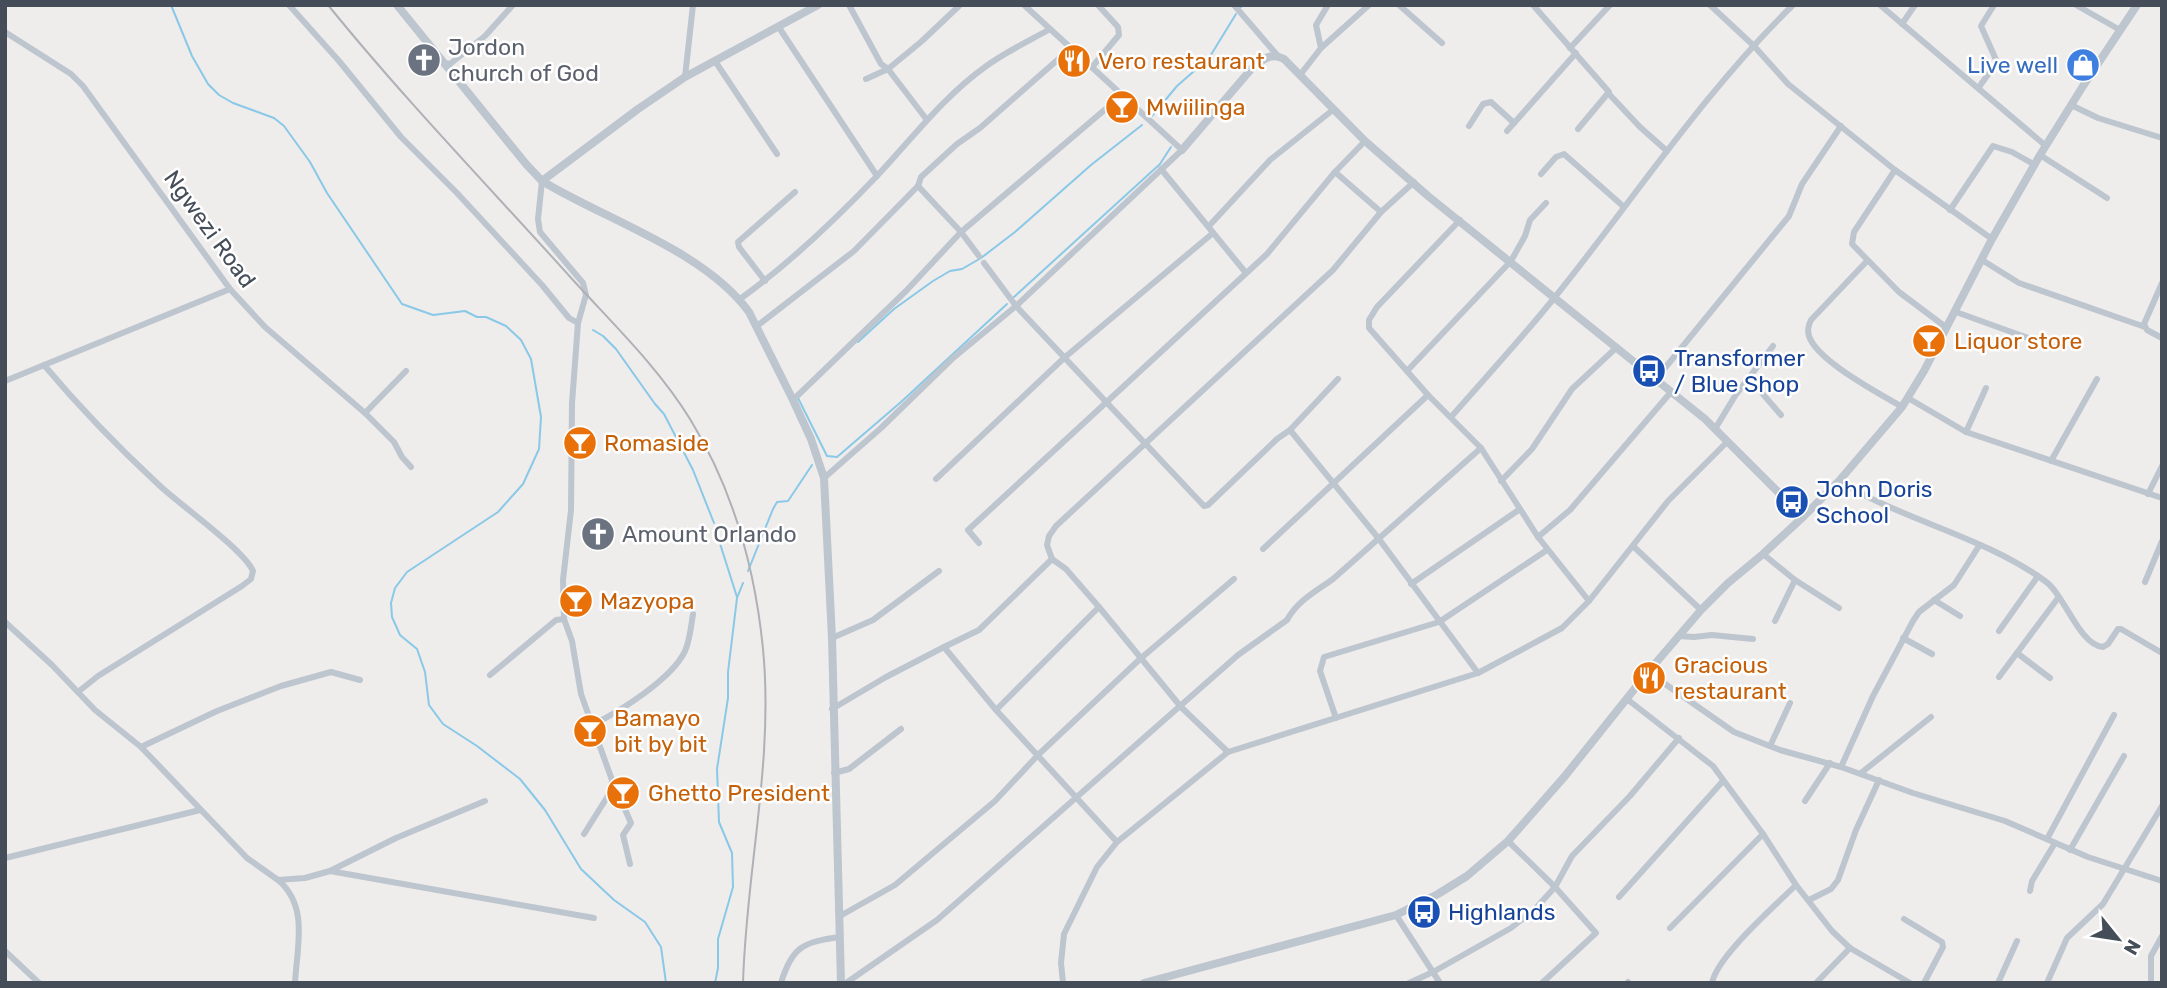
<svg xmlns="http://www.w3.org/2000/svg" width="2167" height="988" font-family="Rubik,sans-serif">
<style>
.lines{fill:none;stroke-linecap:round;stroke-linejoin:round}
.stream{stroke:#89c9e7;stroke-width:2}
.minor{stroke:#bdc5ce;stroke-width:6}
.tertiary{stroke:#bdc5ce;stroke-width:8}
.rail{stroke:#aeb1b6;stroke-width:2}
.labels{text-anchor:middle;stroke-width:5;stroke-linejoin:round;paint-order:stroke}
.worship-label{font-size:23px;fill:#5b616d;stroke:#fff;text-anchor:start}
.food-label{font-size:23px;fill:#c56008;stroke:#fff;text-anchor:start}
.shop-label{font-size:23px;fill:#366cbe;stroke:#fff;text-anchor:end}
.street-label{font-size:23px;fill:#454d58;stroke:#fff}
.transit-label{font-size:23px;fill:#164399;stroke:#fff;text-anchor:start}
</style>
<rect width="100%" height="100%" fill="#efecec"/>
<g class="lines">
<g class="stream">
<polyline points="171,5 192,56 208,84 219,95 233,103 274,118 284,126 310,162 327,193 402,304 433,315 465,311 477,317 486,317 506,326 521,340 531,359 541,417 539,449 523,484 498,512 407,572 395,588 391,603 392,617 400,635 417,649 425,672 429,705 443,724 477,746 520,779 545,810 581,869 614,900 645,922 661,947 666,983"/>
<polyline points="1241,7 1242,5"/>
<polyline points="1152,116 1177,86 1209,58 1236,14"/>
<polyline points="1014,297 1160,164 1171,147"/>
<polyline points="593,330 603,336 616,349 655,404 664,414 693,470 714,523"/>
<polyline points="858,342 894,309 933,281 950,271 962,269 981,258 1015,232 1091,165 1142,125"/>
<polyline points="798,398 827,456 837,457 901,402 1007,304"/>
<polyline points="715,528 737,597"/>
<polyline points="748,571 773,509 777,502 788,501 812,465"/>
<polyline points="715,983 718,968 718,939 733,887 732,853 719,822 717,769 728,698 728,672 737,598 743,583"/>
</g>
<g class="minor">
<polyline points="289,5 339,61 401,137 457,193 542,285 569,318 578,323"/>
<polyline points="849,5 881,64 888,69 927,120"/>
<polyline points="1234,5 1278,56"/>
<polyline points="1399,5 1442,43"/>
<polyline points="1533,5 1609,92 1578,129"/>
<polyline points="1710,5 1754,46 1788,84 1895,170 1992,239"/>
<polyline points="1880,5 2046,146"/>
<polyline points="2076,5 2120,30"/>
<polyline points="1902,24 1915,5"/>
<polyline points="778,26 877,176"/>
<polyline points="5,32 71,74 83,86 230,289 265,327 365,413 394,442 402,457 411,467"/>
<polyline points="1321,48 1369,5"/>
<polyline points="1570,48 1610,5"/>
<polyline points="715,61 777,154"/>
<polyline points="444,63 450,64 485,36 513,5"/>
<polyline points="1093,66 1119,35 1118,27 1098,5"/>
<polyline points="1300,75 1321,48 1316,25 1328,5"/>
<polyline points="685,77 693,5"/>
<polyline points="866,79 888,69 922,41 960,5"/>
<polyline points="1979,87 1997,62 1981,26 1994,5"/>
<polyline points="1609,94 1640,127 1667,151"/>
<polyline points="2071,105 2098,118 2162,138"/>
<polyline points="1469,126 1483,104 1491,102 1514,123"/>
<polyline points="1507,131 1576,53"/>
<polyline points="2040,155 2107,198"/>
<polyline points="1161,169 1246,273"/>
<polyline points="1895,170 1854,232 1852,244 1899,292 1947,328"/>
<polyline points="1335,172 1381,212"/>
<polyline points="1541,174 1556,157 1564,154 1624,207"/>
<polyline points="542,181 538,219 540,232 583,283 586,295 578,323 572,403 571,510 563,580 564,619 572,641 581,694 612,780 611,791 584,834"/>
<polyline points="918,186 961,232 979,256"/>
<polyline points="1950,210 1993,146 2012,152 2035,165"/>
<polyline points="1209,226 1270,160 1334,109"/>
<polyline points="1982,260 2019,283 2145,327"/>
<path d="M 1867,261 L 1811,320 C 1808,326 1807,330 1809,336 C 1817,361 1879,393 1902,407"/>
<polyline points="984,263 1016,306 1182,150 1024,5"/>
<polyline points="765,281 739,247 738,242 795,192"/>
<polyline points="2162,283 2144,324 2147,330 2162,338"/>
<path d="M 740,299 C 789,264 834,221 876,177 C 911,140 943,97 985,67 C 1005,52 1029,41 1050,29"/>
<polyline points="1956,312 2053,347"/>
<polyline points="757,326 854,251 918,186 921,177 957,144 980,128 1071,48"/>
<path d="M 44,365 C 80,408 118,447 159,485 C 180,505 243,549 253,571 L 251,579 L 242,586 L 98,676 L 78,692"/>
<polyline points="1407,371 1511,261 1525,236 1530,220 1546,203"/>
<polyline points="1749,378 1781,415"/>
<polyline points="1338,379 1290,430 1379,539 1478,673"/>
<polyline points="1656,379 1789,216 1802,184 1841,126"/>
<polyline points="5,381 230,289"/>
<polyline points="1428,395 1369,328 1369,320 1377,307 1460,220"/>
<polyline points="1908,398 1966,432 2162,498"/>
<polyline points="793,400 906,291 961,232 1122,95"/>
<polyline points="365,413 406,371"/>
<path d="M 1451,417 C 1486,377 1522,338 1555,297 C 1634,199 1703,93 1793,5"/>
<polyline points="1715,429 1735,396 1773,346"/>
<polyline points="1966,432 1986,388"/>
<polyline points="2051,461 2097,379"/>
<polyline points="824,478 881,428 952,359 1016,306 1204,506 1208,505 1277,439 1290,430"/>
<polyline points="936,479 1064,358 1213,233"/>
<polyline points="1501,481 1532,449 1572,389 1617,347"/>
<path d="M 1839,481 C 1904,521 1983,536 2045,581 C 2065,595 2079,645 2103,647 L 2108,644 L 2118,629 L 2121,629 L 2162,653"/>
<polyline points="2148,494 2162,466"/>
<polyline points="1538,537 1570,510 1671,392"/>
<polyline points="979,543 968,530 1267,254 1335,172 1365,141"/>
<polyline points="1633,546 1701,610"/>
<polyline points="1263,549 1428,395 1481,448 1538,537 1589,601"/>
<polyline points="1763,554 1795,580 1839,608"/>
<polyline points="2145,582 2162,541"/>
<polyline points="1411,584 1520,509"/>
<polyline points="1934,600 1960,616"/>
<polyline points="1775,621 1795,580"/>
<polyline points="5,622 52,665 95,710 141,747 247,858 278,880 305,878 330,871 396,838 485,801"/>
<polyline points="1999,631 2038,576"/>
<polyline points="1679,636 1694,637 1712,635 1753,639"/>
<polyline points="832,638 873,620 939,571"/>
<polyline points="1903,638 1932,654"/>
<polyline points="944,647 979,630 1052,559"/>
<polyline points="2017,653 2050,678"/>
<polyline points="1648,672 1734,732 1780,750 1841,767 1913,793 2005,821 2088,857 2162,881"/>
<polyline points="490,675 556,620 564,619"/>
<polyline points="1999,677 2058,598"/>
<polyline points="1627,699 1713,766 1763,834 1796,885 1832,931 1850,948 1910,983"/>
<polyline points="832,709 886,677 944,647 996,710 1117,842"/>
<polyline points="996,710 1099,607"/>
<polyline points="1336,718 1320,671 1324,657 1439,622 1547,550"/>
<path d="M 592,725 C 619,712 672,679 685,651 C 690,640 691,626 693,614"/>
<polyline points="1770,746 1790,703"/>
<polyline points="141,747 217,711 281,686 331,672 360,680"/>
<polyline points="1228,752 1181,707 1099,607 1066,569 1052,559 1047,545 1049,536 1056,526 1333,270 1381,212 1414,182"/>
<polyline points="1841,767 1873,696 1913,621 1919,612 1954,585 1979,546"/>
<polyline points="834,773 849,769 901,729"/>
<polyline points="1861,773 1931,717"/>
<polyline points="613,782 631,823 623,835 630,864"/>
<polyline points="1805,801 1830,763"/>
<polyline points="2047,839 2114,715"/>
<polyline points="1508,841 1555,887 1596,933 1542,983"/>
<polyline points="2070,850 2124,756"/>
<polyline points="5,858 200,810"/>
<polyline points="330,871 594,918"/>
<path d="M 278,880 C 309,906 297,946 295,983"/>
<polyline points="2030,891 2032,881 2055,843"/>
<polyline points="1619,897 1723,781"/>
<polyline points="1809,900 1831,889 1838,880 1856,830 1879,780"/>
<polyline points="1396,915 1440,983"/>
<polyline points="840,916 895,885 995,801 1038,755 1140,659 1234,579"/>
<polyline points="1904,919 1942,942 1943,947 1924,983"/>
<polyline points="1670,928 1763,834"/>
<polyline points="5,951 39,983"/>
<path d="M 781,983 C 792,946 804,942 840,937"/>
<path d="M 846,983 L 937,920 L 1238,655 L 1287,620 C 1297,601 1316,591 1333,579 L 1481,448"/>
<polyline points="1063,983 1061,963 1064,934 1097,867 1117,842 1228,752 1478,673 1562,628 1589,601 1668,501 1728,441"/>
<polyline points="1409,983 1433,972 1511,928 1535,909 1555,887 1572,856 1630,796 1679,738"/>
<polyline points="1627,983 1628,982"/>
<path d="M 1712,983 C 1717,956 1776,905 1796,885"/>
<polyline points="1816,983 1850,948"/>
<polyline points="1998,983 2017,941"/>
<polyline points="2047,983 2067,938 2103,904 2162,806"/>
<polyline points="2151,983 2151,956 2162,936"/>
</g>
<g class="tertiary">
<path d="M 397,5 L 526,164 L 542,181 C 606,220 705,251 749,312 L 793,400 L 811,439 L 824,478 L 832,638 L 841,983"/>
<path d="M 1182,150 L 1253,67 C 1264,59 1271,52 1284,59 L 1365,141 L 1428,196 L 1705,419 L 1803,517"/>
<polyline points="542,181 638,109 685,77 818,5"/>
<polyline points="1144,983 1396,915 1438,894 1467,876 1508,841 1565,776 1648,672 1701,610 1728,583 1763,554 1803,517 1839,481 1902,407 1924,371 1992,239 2040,155 2083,86 2137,5"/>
</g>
<path class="rail" d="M 328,5 C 405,100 491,189 573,280 C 614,325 658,367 690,419 C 733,489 755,568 763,649 C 774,761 746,871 743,983"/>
</g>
<defs>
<g id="church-disc" transform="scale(1.75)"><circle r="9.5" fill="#6b7280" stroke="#fff"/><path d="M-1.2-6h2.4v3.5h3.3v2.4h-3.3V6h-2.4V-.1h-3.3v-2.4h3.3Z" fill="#fff"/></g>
<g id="restaurant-disc" transform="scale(1.75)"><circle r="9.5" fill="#e8710a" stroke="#fff"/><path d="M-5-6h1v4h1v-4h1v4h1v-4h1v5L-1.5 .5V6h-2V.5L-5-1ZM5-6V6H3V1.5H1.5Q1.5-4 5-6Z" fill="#fff"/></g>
<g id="shop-disc" transform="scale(1.75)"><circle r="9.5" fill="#3f7fe0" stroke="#fff"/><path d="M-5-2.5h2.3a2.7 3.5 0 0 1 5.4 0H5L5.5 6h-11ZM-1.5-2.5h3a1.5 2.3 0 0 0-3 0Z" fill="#fff"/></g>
<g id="bar-disc" transform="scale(1.75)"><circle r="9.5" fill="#e8710a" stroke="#fff"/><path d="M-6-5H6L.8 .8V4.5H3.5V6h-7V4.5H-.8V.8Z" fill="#fff"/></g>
<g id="bus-disc" transform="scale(1.75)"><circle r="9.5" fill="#1a4fb4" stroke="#fff"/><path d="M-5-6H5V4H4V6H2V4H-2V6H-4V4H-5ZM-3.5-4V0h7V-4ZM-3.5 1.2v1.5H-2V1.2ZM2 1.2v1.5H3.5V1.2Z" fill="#fff"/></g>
</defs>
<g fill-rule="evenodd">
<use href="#church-disc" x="424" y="60"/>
<use href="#restaurant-disc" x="1074" y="61"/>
<use href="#shop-disc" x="2083" y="65"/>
<use href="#bar-disc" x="1122" y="107"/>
<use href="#bar-disc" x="1929" y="341"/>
<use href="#bus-disc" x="1649" y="371"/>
<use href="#bar-disc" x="580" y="443"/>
<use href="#bus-disc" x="1792" y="502"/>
<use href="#church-disc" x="598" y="534"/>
<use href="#bar-disc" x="576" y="601"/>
<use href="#restaurant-disc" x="1649" y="678"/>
<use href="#bar-disc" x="590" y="731"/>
<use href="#bar-disc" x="623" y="793"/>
<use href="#bus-disc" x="1424" y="912"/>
</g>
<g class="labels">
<g class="worship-label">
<text x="448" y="55">Jordon<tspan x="448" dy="26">church of God</tspan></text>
<text x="622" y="542">Amount Orlando</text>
</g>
<g class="food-label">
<text x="1098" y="69">Vero restaurant</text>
<text x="1146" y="115">Mwiilinga</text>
<text x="1954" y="349">Liquor store</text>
<text x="604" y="451">Romaside</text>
<text x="600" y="609">Mazyopa</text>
<text x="1674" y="673">Gracious<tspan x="1674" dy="26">restaurant</tspan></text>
<text x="614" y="726">Bamayo<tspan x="614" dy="26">bit by bit</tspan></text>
<text x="648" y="801">Ghetto President</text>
</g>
<g class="shop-label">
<text x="2058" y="73">Live well</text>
</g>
<g class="street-label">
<text transform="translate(210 229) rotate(54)" y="8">Ngwezi Road</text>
</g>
<g class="transit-label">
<text x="1674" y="366">Transformer<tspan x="1674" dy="26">/ Blue Shop</tspan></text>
<text x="1816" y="497">John Doris<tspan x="1816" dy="26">School</tspan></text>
<text x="1448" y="920">Highlands</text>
</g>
</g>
<rect width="2167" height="988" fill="none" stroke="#454d58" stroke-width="14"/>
<g transform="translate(2118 939) rotate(120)" stroke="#ffffff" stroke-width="5" paint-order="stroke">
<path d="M0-5L12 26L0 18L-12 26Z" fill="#454d58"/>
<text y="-10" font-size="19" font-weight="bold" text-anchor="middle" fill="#454d58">N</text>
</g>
</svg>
